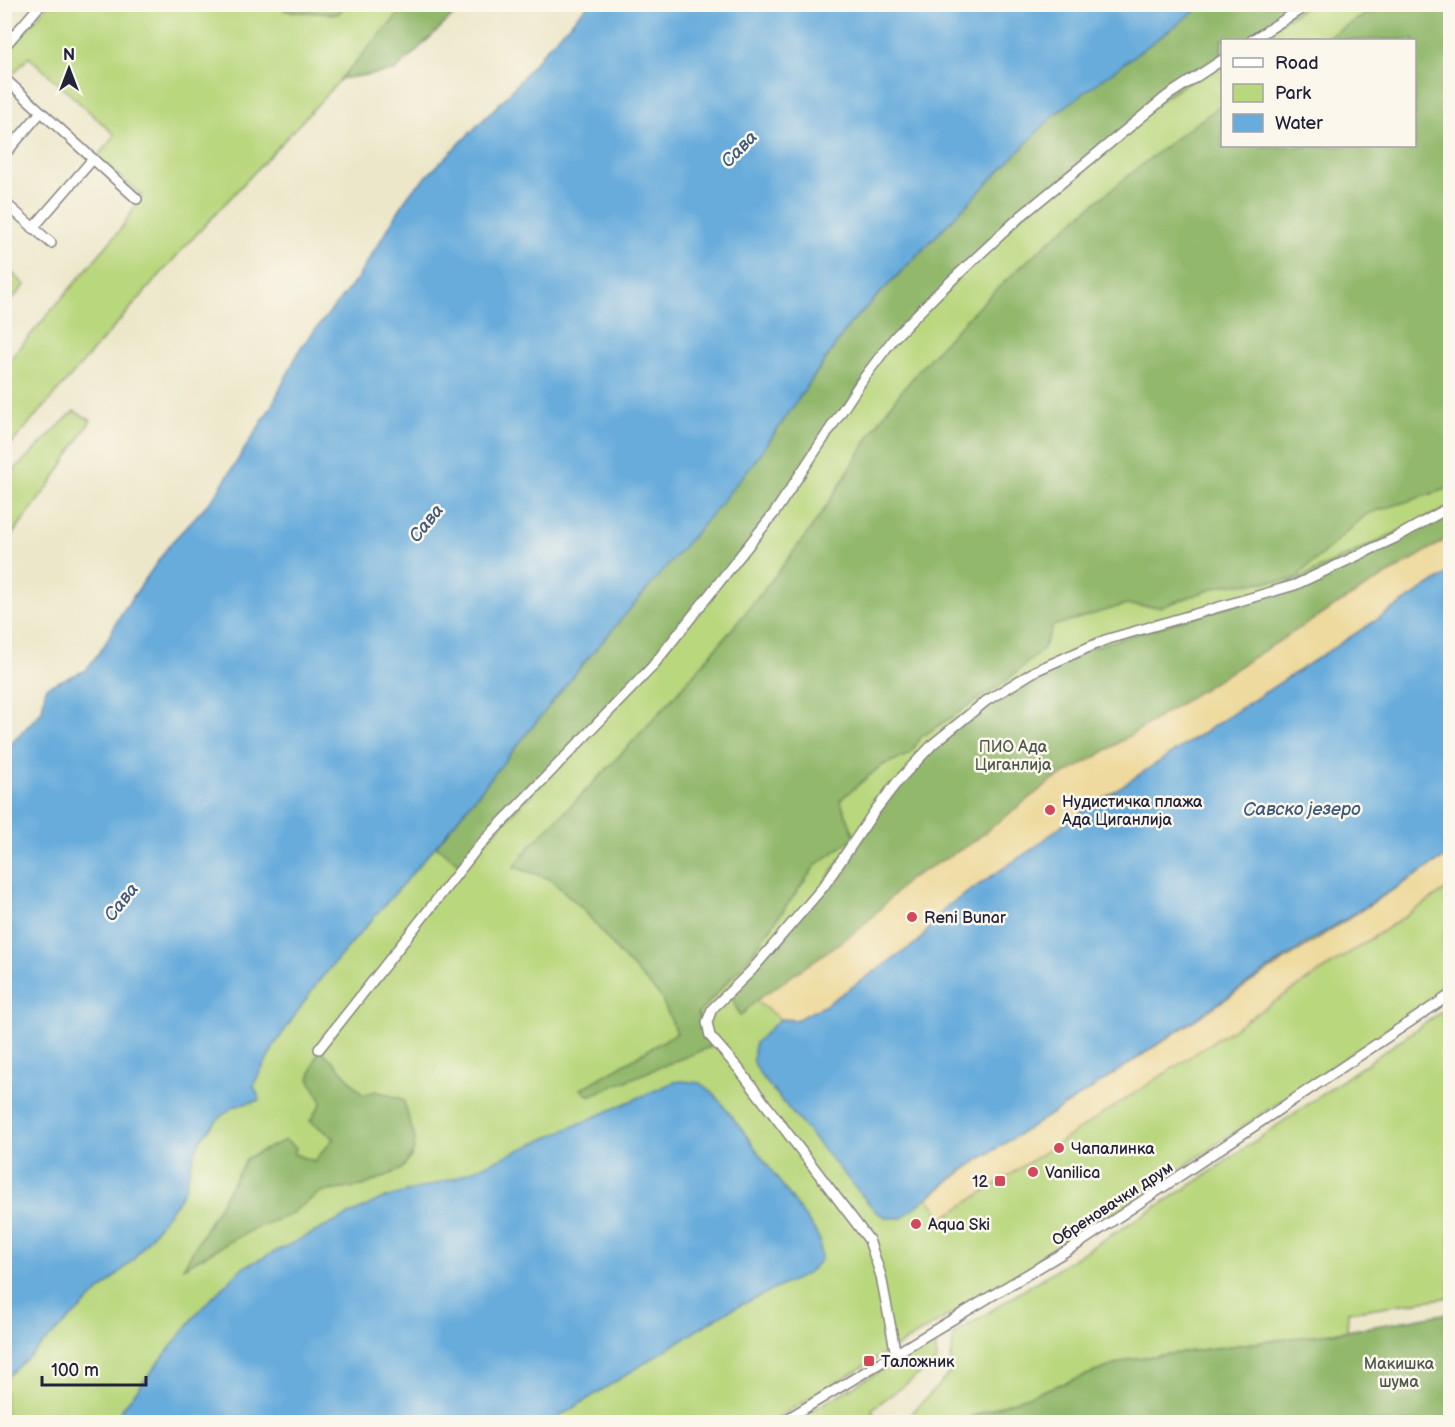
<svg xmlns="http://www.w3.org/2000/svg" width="1455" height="1427" font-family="'Balsamiq Sans',sans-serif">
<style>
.green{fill:#b9d77d;stroke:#6e7c5c;stroke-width:1.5;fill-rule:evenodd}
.forest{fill:#92b86c;stroke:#5a6d54;stroke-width:1.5}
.sand{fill:#eeda9e;stroke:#887e6c;stroke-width:1.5}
.water{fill:#67acdc;stroke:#44678c;stroke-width:1.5}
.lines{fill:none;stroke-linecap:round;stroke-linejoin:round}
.minor-casing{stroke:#888482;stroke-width:12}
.minor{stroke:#fff;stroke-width:9}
.poi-dot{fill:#d1495b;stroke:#fbf7ec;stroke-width:2}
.labels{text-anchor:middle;stroke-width:5;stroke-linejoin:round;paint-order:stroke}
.park-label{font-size:16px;fill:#4f584f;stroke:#fbf7ec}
.poi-label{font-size:16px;fill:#22223b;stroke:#fbf7ec;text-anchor:start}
.street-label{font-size:16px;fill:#22223b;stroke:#fbf7ec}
.water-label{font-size:18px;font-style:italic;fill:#3e597b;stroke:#fbf7ec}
</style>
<rect width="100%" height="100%" fill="#fbf7ec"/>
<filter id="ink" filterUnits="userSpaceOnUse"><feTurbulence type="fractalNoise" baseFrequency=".0167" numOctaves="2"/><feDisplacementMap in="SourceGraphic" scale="12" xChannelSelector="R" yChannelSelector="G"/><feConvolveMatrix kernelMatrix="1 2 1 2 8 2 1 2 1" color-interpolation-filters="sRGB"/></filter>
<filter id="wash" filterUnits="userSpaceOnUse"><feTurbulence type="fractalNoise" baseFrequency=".008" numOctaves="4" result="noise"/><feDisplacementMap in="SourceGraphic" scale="24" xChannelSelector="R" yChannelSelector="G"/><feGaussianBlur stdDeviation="1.35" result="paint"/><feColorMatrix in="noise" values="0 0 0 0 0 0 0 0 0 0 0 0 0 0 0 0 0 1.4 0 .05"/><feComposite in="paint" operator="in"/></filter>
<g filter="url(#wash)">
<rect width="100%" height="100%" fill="#ede7ca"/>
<g class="green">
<polygon points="280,4 287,11 338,14 346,5 410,5 180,252 5,451 5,365 120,230 142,196 97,157 115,135 29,57 11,76 5,67 5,54 48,5"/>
<path d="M 1113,5 L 1450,5 L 1450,987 L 1063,1248 L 770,1422 L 5,1422 L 5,1323 ZM 1222,40 L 1414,40 L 1414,146 L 1222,146 Z"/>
<polygon points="5,266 25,285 5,307 4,307"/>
<polygon points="74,411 91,420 51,483 5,544 5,479"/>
<polygon points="1450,1006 1450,1297 1348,1312 1347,1331 1131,1359 956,1422 914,1422 910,1415 949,1374 954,1334 1194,1183"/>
<polygon points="935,1338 937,1361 872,1409 878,1422 793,1422"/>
</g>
<g class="forest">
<polygon points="279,5 346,5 338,14 286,11"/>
<polygon points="407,5 464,5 395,71 340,79"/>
<polygon points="1203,5 1309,5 1252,40 1222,40 1222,60 1167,96 1021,216 881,354 775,512 642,678 462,866 436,846 583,664 761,453 850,324 1054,115"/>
<path d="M 1382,5 L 1450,5 L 1450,488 L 1367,514 L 1293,580 L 1224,585 L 1161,607 L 1124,605 L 1053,626 L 1042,650 L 1005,682 L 921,737 L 910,754 L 881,766 L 840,800 L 855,837 L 816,865 L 746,962 L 698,1014 L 711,1040 L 710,1047 L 589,1096 L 581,1089 L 677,1033 L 660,996 L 618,952 L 583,909 L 550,879 L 514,867 L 531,845 C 632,747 728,641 812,527 C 842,486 865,438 896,398 C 960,318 1037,249 1117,185 C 1151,157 1185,130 1222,105 L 1222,146 L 1414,146 L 1414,40 L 1322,40 Z"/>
<polygon points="1450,507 1450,537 1330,609 1099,755 1050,782 969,845 909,879 861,928 756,1001 740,1016 729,992 810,902 891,789 971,712 1065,656 1264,595"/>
<polygon points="319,1049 332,1060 363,1095 376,1091 403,1099 415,1139 413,1153 402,1169 363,1186 321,1192 289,1215 251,1230 183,1268 247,1158 285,1140 296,1148 294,1154 314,1161 334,1138 310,1121 322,1102 309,1079"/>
<polygon points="1450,1313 1450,1422 956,1422 1131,1359 1347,1331"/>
</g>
<g class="sand">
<polygon points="1450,537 1450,572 1062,825 1038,845 946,907 919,941 824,1006 796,1020 780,1019 756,1001 861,928 909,879 969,845 1050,782 1099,755 1330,609"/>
<path d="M 1450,854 L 1450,887 L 936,1223 L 940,1214 L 928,1198 C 979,1156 1036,1125 1091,1089 C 1211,1010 1328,929 1450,854 Z"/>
</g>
<g class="water">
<polygon points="588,5 1203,5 1054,115 850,324 761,453 717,508 583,664 436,846 318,982 276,1043 255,1082 254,1086 260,1100 233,1107 217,1120 201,1139 192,1160 186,1186 179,1199 133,1260 5,1379 5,750 42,711 46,687 86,670 104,646 121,614 170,544 215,496 270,409 301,347 357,279 409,194 508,95 545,50"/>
<polygon points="1450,572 1450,854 1313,939 1091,1089 959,1172 902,1218 888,1218 876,1212 761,1076 753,1061 755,1043 780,1019 796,1020 824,1006 919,941 946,907 1038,845 1062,825"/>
<polygon points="683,1081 700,1083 714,1094 743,1131 815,1231 820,1241 821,1260 807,1274 726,1312 551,1422 112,1422 199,1311 242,1268 381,1199 453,1179 674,1082"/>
</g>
</g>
<g filter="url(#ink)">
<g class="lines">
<g class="minor-casing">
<g id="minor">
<polyline points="1252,40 1309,4"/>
<polyline points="4,47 41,4"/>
<polyline points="4,78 137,199"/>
<polyline points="4,155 41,112"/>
<polyline points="4,202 51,243"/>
<polyline points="33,228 93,159"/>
<polyline points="319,1049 479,846 651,668 775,512 863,379 894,338 937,294 1021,216 1167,96 1222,60"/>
<polyline points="896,1355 881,1276 869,1240 738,1068 710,1036 707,1022 712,1009 751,971 824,886 874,812 898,781 933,744 986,701 1035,671 1105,640 1295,585 1395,538 1450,507"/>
<polyline points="782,1422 1078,1244 1450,995"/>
</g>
</g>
<use href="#minor" class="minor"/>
</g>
</g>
<g class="poi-dot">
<circle cx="1050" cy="810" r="6"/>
<circle cx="912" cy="917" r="6"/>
<circle cx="1059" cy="1148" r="6"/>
<circle cx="1033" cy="1172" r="6"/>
<rect x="994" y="1175" width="12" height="12" rx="3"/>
<circle cx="916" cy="1224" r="6"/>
<rect x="863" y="1355" width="12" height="12" rx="3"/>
</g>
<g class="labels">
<g class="park-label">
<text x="1013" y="752">ПИО Ада<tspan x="1013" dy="18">Циганлија</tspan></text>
<text x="1399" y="1369">Макишка<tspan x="1399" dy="18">шума</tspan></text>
</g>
<g class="poi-label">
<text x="1062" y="807">Нудистичка плажа<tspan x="1062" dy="18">Ада Циганлија</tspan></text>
<text x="924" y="923">Reni Bunar</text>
<text x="1071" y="1154">Чапалинка</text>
<text x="1045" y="1178">Vanilica</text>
<text x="988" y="1187" text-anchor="end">12</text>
<text x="928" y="1230">Aqua Ski</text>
<text x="881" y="1367">Таложник</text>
</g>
<g class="street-label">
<text transform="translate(1112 1203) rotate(-33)" y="6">Обреновачки друм</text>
</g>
<g class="water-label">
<text transform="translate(739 149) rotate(-46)" y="6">Сава</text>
<text transform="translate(426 523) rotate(-51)" y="6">Сава</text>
<text x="1302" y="815">Савско језеро</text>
<text transform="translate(121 902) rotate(-52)" y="6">Сава</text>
</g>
</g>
<rect width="1455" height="1427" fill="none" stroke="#fbf7ec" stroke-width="24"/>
<rect x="1221" y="39" width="195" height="108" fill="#fbf7ec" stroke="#a4a2a5" stroke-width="1.5"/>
<rect x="1233" y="58" width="30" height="9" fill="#ffffff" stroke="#a4a2a5" stroke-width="1.5"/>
<text x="1275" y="69" font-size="18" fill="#22223b">Road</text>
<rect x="1233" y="84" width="30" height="18" fill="#b9d77d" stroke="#a4a2a5" stroke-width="1.5"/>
<text x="1275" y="99" font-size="18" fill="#22223b">Park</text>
<rect x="1233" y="114" width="30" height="18" fill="#67acdc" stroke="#a4a2a5" stroke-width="1.5"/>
<text x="1275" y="129" font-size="18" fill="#22223b">Water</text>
<g transform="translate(69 69)" stroke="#fbf7ec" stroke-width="4.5" paint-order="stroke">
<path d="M0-4.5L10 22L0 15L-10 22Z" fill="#22223b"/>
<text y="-9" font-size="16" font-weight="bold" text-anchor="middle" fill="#22223b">N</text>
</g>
<path d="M42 1376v9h104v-9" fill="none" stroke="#22223b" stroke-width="3"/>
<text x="51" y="1376" font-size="18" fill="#22223b" stroke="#fbf7ec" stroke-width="4.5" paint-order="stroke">100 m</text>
</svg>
